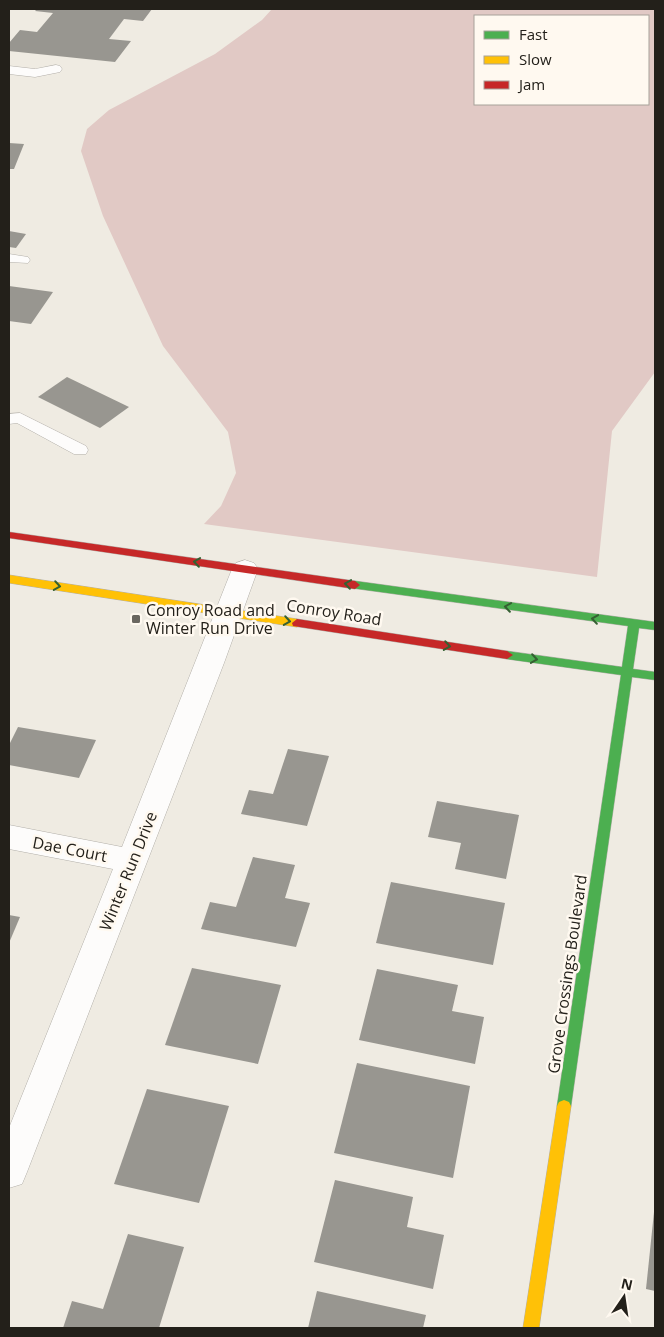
<svg xmlns="http://www.w3.org/2000/svg" width="664" height="1337" font-family="'Open Sans',sans-serif">
<style>
.green{fill:#e1c9c5;fill-rule:evenodd}
.building{fill:#989690}
.lines{fill:none;stroke-linecap:round;stroke-linejoin:round}
.lane-casing{stroke:#b2afa9;stroke-width:1}
.street-casing{stroke:#b2afa9;stroke-width:1}
.fast-casing{stroke:#b2afa9;stroke-width:1}
.slow-casing{stroke:#b2afa9;stroke-width:1}
.jam-casing{stroke:#b2afa9;stroke-width:1}
.lane{fill:#fdfcfb;fill-rule:evenodd}
.street{fill:#fdfcfb;fill-rule:evenodd}
.fast{fill:#4caf50;fill-rule:evenodd}
.slow{fill:#ffc107;fill-rule:evenodd}
.jam{fill:#c62828;fill-rule:evenodd}
.oneway{stroke:#356032}
.poi-dot{fill:#6a6760;stroke:#fff9f0;stroke-width:2}
.labels{text-anchor:middle;stroke-width:5;stroke-linejoin:round;paint-order:stroke}
.poi-label{font-size:16px;fill:#23201a;stroke:#fff9f0;text-anchor:start}
.street-label{font-size:16px;fill:#23201a;stroke:#fff9f0}
</style>
<rect width="100%" height="100%" fill="#efebe2"/>
<path class="green" d="M 272,9 L 655,9 L 655,372 L 612,431 L 597,577 L 204,524 L 221,506 L 236,473 L 228,432 L 163,346 L 103,216 L 81,151 L 87,129 L 109,110 L 215,54 L 262,20 ZM 475,16 L 648,16 L 648,104 L 475,104 Z"/>
<g class="building">
<polygon points="37,9 152,9 143,21 124,19 109,39 131,41 115,62 9,51 9,43 20,30 37,32 53,13 35,11"/>
<polygon points="9,143 24,144 14,169 9,169"/>
<polygon points="9,231 26,234 16,248 9,247"/>
<polygon points="9,286 53,292 31,324 9,321"/>
<polygon points="67,377 129,407 100,428 38,397"/>
<polygon points="18,727 96,740 79,778 9,765 9,745"/>
<polygon points="288,749 329,756 307,826 241,814 249,790 273,794"/>
<polygon points="437,801 519,815 506,879 455,869 461,843 428,837"/>
<polygon points="253,857 295,865 285,898 310,903 296,947 201,929 210,902 236,907"/>
<polygon points="391,882 505,903 493,965 376,943"/>
<polygon points="9,915 20,917 9,943"/>
<polygon points="192,968 281,985 258,1064 165,1045"/>
<polygon points="377,969 458,985 452,1011 484,1017 475,1064 359,1040"/>
<polygon points="357,1063 470,1086 453,1178 334,1153"/>
<polygon points="147,1089 229,1106 199,1203 114,1184"/>
<polygon points="335,1180 413,1197 407,1227 444,1235 433,1289 314,1262"/>
<polygon points="654,1212 655,1212 655,1291 646,1289"/>
<polygon points="128,1234 184,1247 159,1328 63,1328 72,1301 103,1309"/>
<polygon points="317,1291 426,1315 423,1328 308,1328"/>
</g>
<g class="lines">
<g class="lane-casing">
<g id="lane">
<polygon points="56,65 60,66 62,69 60,72 35,77 9,74 9,66 35,69"/>
<polygon points="9,254 28,257 30,260 28,263 9,262"/>
<polygon points="20,413 86,446 88,450 86,454 74,454 17,423 9,424 9,414"/>
</g>
</g>
<g class="street-casing">
<polygon id="street" points="245,560 254,563 258,569 224,663 27,1172 22,1184 9,1188 9,1128 113,869 9,849 9,825 122,847 232,569 236,563"/>
</g>
<g class="fast-casing">
<polygon id="fast" points="355,581 655,622 655,630 639,628 633,669 655,672 655,680 632,677 571,1106 569,1110 564,1112 559,1110 557,1106 621,675 507,659 501,655 507,651 622,667 628,626 351,588 350,585 351,582"/>
</g>
<g class="slow-casing">
<g id="slow">
<polygon points="9,575 297,619 302,623 297,627 9,583"/>
<polygon points="564,1100 569,1102 571,1106 539,1328 523,1328 557,1106 559,1102"/>
</g>
</g>
<g class="jam-casing">
<g id="jam">
<polygon points="9,532 355,581 360,585 355,589 9,538"/>
<polygon points="297,619 507,651 513,655 507,659 293,626 292,623"/>
</g>
</g>
<use href="#lane" class="lane"/>
<use href="#street" class="street"/>
<use href="#fast" class="fast"/>
<use href="#slow" class="slow"/>
<use href="#jam" class="jam"/>
</g>
<defs><path id="oneway-chevron" d="M-2-3.5L2.5 0L-2 3.5" fill="none" stroke-width="1.6" stroke-linecap="round" stroke-linejoin="round" transform="scale(1.25)"/></defs>
<g class="oneway">
<use href="#oneway-chevron" transform="translate(197 562) rotate(-172)"/>
<use href="#oneway-chevron" transform="translate(348 584) rotate(-172)"/>
<use href="#oneway-chevron" transform="translate(57 586) rotate(9)"/>
<use href="#oneway-chevron" transform="translate(508 607) rotate(-172)"/>
<use href="#oneway-chevron" transform="translate(595 619) rotate(-172)"/>
<use href="#oneway-chevron" transform="translate(287 621) rotate(9)"/>
<use href="#oneway-chevron" transform="translate(447 646) rotate(9)"/>
<use href="#oneway-chevron" transform="translate(534 659) rotate(8)"/>
</g>
<rect class="poi-dot" x="131" y="614" width="10" height="10" rx="2.5"/>
<g class="labels">
<g class="poi-label">
<text x="146" y="616">Conroy Road and<tspan x="146" dy="18">Winter Run Drive</tspan></text>
</g>
<g class="street-label">
<text transform="translate(334 612) rotate(9)" y="6">Conroy Road</text>
<text transform="translate(70 849) rotate(11)" y="6">Dae Court</text>
<text transform="translate(128 871) rotate(-68)" y="6">Winter Run Drive</text>
<text transform="translate(567 974) rotate(-82)" y="6">Grove Crossings Boulevard</text>
</g>
</g>
<rect width="664" height="1337" fill="none" stroke="#23201a" stroke-width="20"/>
<rect x="474" y="15" width="175" height="90" fill="#fff9f0" stroke="#a7a29a"/>
<rect x="484" y="31" width="25" height="8" fill="#4caf50" stroke="#a7a29a"/>
<text x="519" y="40" font-size="15" fill="#23201a">Fast</text>
<rect x="484" y="56" width="25" height="8" fill="#ffc107" stroke="#a7a29a"/>
<text x="519" y="65" font-size="15" fill="#23201a">Slow</text>
<rect x="484" y="81" width="25" height="8" fill="#c62828" stroke="#a7a29a"/>
<text x="519" y="90" font-size="15" fill="#23201a">Jam</text>
<g transform="translate(624 1297) rotate(13)" stroke="#fff9f0" stroke-width="4" paint-order="stroke">
<path d="M0-4L9 19L0 12L-9 19Z" fill="#23201a"/>
<text y="-8" font-size="14" font-weight="bold" text-anchor="middle" fill="#23201a">N</text>
</g>
</svg>
